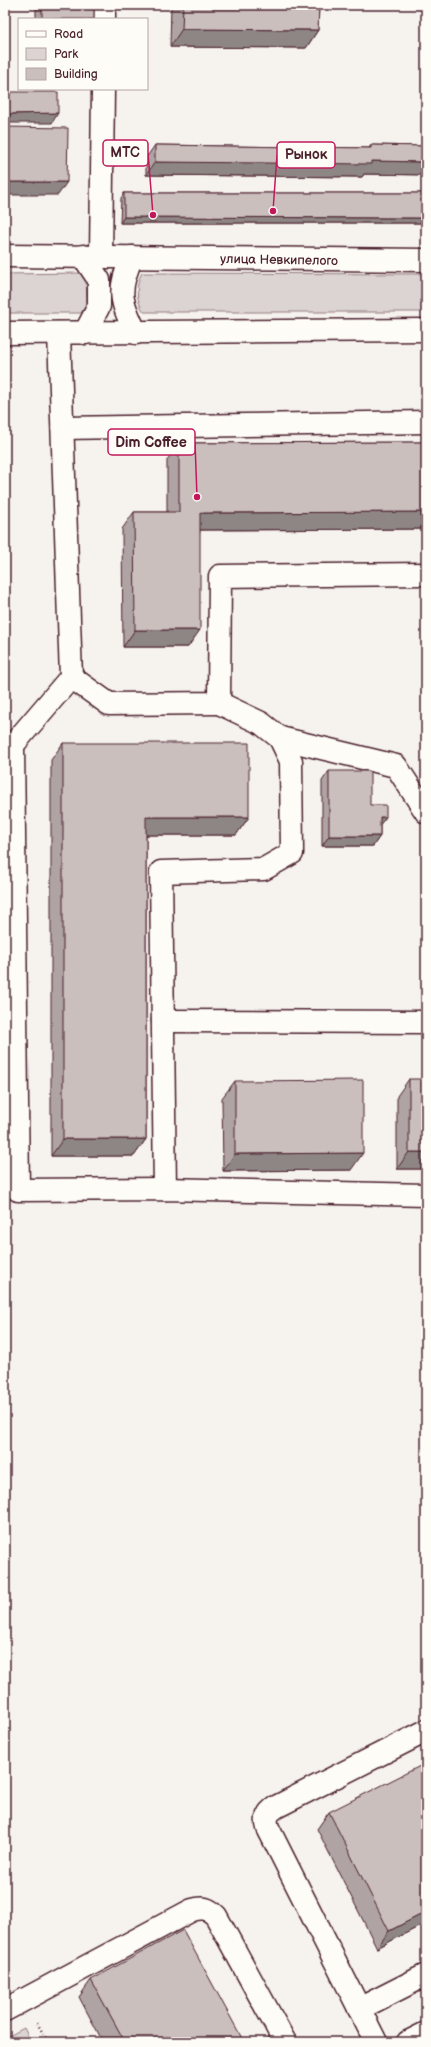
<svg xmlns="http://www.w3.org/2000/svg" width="431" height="2047" font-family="'Balsamiq Sans',sans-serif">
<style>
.green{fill:#dcd4d2;stroke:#937a7e}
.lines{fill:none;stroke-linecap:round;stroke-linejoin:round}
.minor-casing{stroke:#4a1f2b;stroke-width:25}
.path{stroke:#4a1f2b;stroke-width:2.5;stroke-dasharray:1 3;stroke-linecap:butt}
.minor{stroke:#fdfcf7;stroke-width:22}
.wall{fill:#afa4a3;stroke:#4a1f2b}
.shaded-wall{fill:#8e8685;stroke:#4a1f2b}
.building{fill:#cbbfbe;stroke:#4a1f2b}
.labels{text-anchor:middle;stroke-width:3.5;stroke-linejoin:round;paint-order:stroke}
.street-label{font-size:13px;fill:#4a1f2b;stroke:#fdfcf7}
.leader{fill:none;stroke:#c2185b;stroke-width:1.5}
.callout-dot{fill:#c2185b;stroke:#fdfcf7;stroke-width:1.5}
.callout{fill:#fdfcf7;stroke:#c2185b;stroke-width:1.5}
.callout-label{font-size:14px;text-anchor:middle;font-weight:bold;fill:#4a1f2b}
</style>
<rect width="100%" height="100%" fill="#f6f3ef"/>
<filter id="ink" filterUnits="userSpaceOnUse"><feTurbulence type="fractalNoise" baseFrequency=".025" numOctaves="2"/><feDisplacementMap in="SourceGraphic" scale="8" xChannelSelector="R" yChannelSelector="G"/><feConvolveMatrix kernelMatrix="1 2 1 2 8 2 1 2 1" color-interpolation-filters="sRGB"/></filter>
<g filter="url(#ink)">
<g class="green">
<polygon points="81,273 86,279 87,304 81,313 5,313 5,274"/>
<path d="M 142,273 L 426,274 L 426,312 L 144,312 C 136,302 135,284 142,273 Z"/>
<polygon points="24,2028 31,2042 5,2042 5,2038"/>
</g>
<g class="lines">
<g class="minor-casing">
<g id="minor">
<polyline points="104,19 104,5"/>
<polyline points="5,256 426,260"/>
<polyline points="83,256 99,280 99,306 85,333"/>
<polyline points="101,256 103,89"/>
<path d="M 132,257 C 117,291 120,300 136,333"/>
<polyline points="5,333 426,330"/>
<polyline points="63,428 426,422"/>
<polyline points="71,677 109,704 219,703 220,576 426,574"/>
<polyline points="280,738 396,766 426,812"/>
<polyline points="5,745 13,745 71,677 59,333"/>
<polyline points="13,745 18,1190 165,1189 426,1195"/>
<polyline points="163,1021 426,1022"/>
<polyline points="165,1189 161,872 264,869 292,853 291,761 280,738 261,723 219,703"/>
<polyline points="359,2009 426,1975"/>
<path d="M 5,2010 L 192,1910 C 203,1907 208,1908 216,1916 L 285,2042"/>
<path d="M 376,2042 L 268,1828 C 265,1818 267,1813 276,1807 L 426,1731"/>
<polyline points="408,2042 426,2033"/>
</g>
</g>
<polyline class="path" points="37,2023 48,2042"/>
<use href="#minor" class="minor"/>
</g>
<g class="wall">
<rect x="36" y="5" width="58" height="14"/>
<polygon points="171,5 319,5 318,30 306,48 170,47"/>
<polygon points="155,145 369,148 371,145 426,146 426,175 364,174 362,177 146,175 146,158"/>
<polygon points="124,193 426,193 426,223 120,223 121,198"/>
<polygon points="426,442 426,529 200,530 188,647 123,647 122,529 134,512 167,512 167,460 179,443"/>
<polygon points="63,743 249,817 236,835 146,835 146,1139 134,1156 51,1156 51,760"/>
<polygon points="329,771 370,805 380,825 380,836 373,846 322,846 322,781"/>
<polygon points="409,1079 426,1169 397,1169 397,1096"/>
<polygon points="235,1081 351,1170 223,1171 222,1098"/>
<polygon points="329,1812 426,1923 377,1948 317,1829"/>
<polygon points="91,1980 244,2042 103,2042 79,1997"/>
</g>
<g class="shaded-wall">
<polygon points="182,29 318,30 306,48 170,47"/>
<polygon points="58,113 52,123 5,123 5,114"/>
<polygon points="371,161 426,162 426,175 364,174 362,177 146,175 155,162"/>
<polygon points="5,182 67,182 58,195 5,195"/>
<polygon points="124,217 426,218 426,223 120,223"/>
<polygon points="426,512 426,529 188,530 200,513"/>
<polygon points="135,630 200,630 188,647 123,647"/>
<polygon points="146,817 249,817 236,835 134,835"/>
<polygon points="380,817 386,817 379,826"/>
<polygon points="329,836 380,836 373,846 322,846"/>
<polygon points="63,1139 146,1139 134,1156 51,1156"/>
<polygon points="409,1152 426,1152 426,1169 397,1169"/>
<polygon points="363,1153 351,1170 223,1171 235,1154"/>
<polygon points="426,1912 426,1923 377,1948 389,1931"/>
</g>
<g class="building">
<rect x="42" y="5" width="52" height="14"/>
<polygon points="183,5 319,5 318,30 182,29"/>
<polygon points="5,92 58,92 58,113 5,114"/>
<polygon points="5,127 68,128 67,182 5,182"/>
<polygon points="155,145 371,148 371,145 426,146 426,162 371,161 371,164 155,162"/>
<polygon points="124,193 426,193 426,218 124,217"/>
<polygon points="426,442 426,512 200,513 200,630 135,630 134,512 179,512 179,443"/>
<polygon points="63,743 249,743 249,817 146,817 146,1139 63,1139"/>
<polygon points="329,771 370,771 370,805 386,805 386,817 380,817 380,836 329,836"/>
<rect x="409" y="1079" width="17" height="73"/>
<polygon points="363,1080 363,1153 235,1154 235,1081"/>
<polygon points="426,1763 426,1912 389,1931 329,1812"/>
<polygon points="183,1930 244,2042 125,2042 91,1980"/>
</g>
</g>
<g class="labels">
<g class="street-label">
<text transform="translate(279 259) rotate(1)" y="5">улица Невкипелого</text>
</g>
</g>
<path class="leader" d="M153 215L148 153M273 211L277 155M197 497L195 442"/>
<g class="callout-dot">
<circle cx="153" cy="215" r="4"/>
<circle cx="273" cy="211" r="4"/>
<circle cx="197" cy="497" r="4"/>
</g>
<g class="callout">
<rect x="103" y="140" width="45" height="26" rx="4"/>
<rect x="277" y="142" width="58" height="26" rx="4"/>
<rect x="108" y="429" width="87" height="26" rx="4"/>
</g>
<g class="callout-label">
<text x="125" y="157">МТС</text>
<text x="306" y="159">Рынок</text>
<text x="151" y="447">Dim Coffee</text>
</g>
<rect width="431" height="2047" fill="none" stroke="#fdfcf7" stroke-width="20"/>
<rect x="10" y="10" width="411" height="2027" fill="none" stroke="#4a1f2b" stroke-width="1.5" filter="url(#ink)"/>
<rect x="18" y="18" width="130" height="72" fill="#fdfcf7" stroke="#b5a4a5"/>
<rect x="26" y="31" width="20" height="6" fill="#fdfcf7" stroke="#b5a4a5"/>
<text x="54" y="38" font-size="12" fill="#4a1f2b">Road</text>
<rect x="26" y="48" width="20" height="12" fill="#dcd4d2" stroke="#b5a4a5"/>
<text x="54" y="58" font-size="12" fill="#4a1f2b">Park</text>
<rect x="26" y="68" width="20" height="12" fill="#cbbfbe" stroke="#b5a4a5"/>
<text x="54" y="78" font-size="12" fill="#4a1f2b">Building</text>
</svg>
